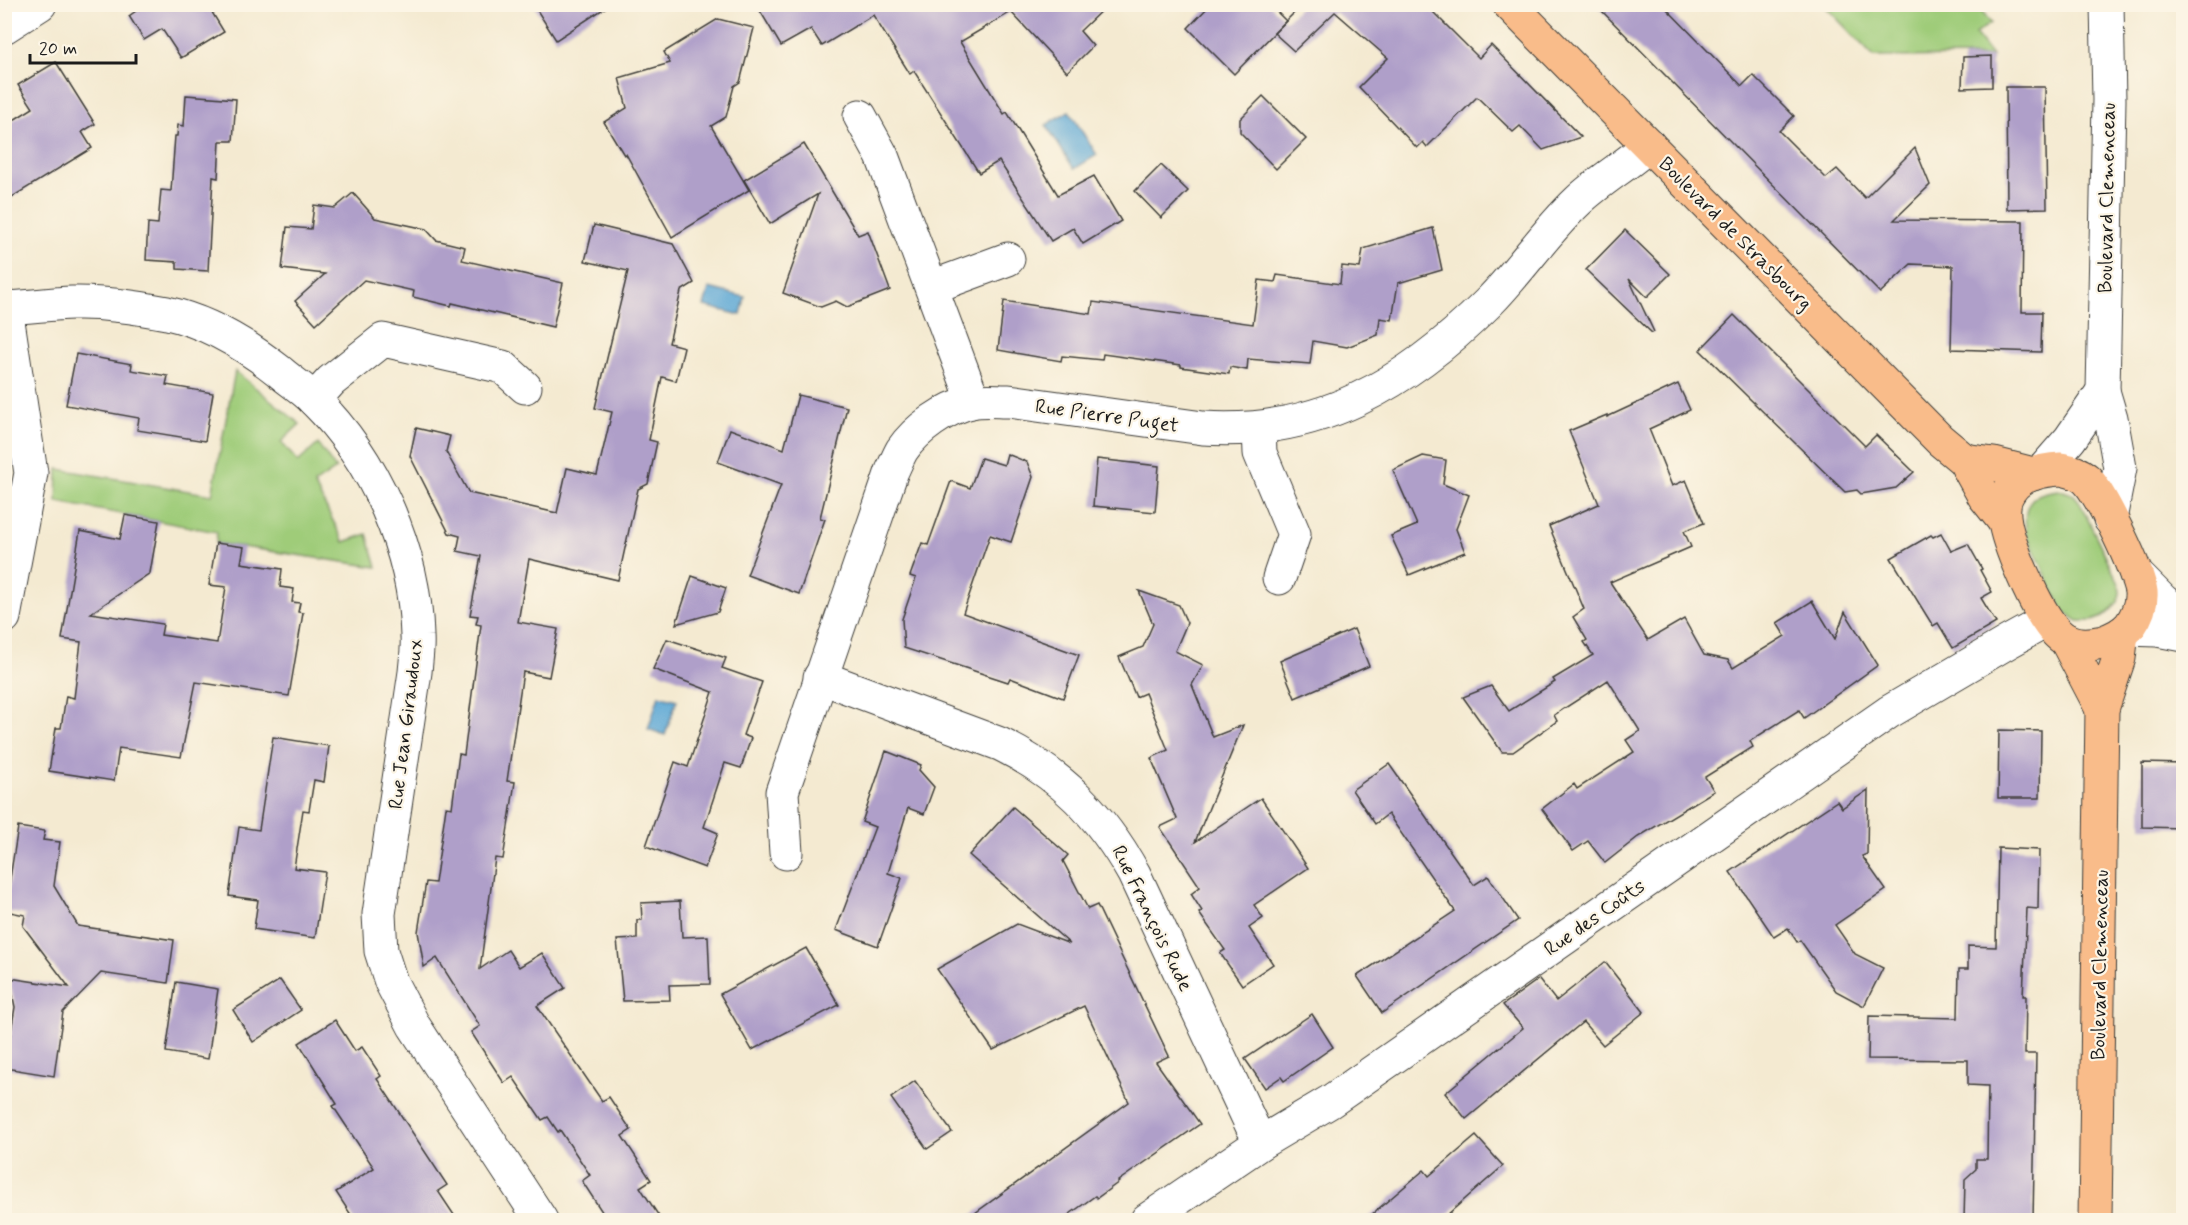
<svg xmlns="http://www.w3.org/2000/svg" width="2188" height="1225" font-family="Mynerve,sans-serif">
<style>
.green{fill:#9fcc79;stroke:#5e744a;stroke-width:1.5}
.water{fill:#5da8d5;stroke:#3c6278;stroke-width:1.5}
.building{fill:#af9fc9}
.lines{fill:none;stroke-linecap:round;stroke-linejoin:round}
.minor-casing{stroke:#3c3b37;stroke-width:35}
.major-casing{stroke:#3c3b37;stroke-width:35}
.minor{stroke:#fff;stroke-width:33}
.major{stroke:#f9bc8a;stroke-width:33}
.labels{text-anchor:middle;stroke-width:4.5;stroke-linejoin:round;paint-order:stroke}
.street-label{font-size:20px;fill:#1c1c1c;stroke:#fcf5e5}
</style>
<rect width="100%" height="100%" fill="#fcf5e5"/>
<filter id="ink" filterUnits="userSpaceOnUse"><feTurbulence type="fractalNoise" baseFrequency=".0167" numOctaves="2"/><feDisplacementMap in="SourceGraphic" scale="12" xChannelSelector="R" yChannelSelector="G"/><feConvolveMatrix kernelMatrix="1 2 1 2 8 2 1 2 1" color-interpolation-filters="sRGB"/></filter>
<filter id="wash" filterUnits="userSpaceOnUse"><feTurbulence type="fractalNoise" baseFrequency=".008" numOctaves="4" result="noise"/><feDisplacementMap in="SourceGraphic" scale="24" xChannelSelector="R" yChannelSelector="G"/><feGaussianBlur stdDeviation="1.35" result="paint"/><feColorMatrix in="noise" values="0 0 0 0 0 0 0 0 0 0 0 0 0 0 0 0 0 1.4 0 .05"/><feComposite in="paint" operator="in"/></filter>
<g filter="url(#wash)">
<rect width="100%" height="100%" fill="#f4ead1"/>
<g class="green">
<polygon points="1824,5 1976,5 1991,23 1975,34 1992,56 1874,57"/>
<polygon points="235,371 300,424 281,442 298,462 318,444 336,469 314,484 344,542 367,534 377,567 216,543 217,532 57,502 58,469 212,495"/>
<path d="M 2061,490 L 2074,495 L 2079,501 L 2119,584 L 2120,593 L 2118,602 L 2110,611 L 2103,617 L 2092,621 L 2078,621 L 2063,611 L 2027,535 C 2021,504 2030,492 2061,490 Z"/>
</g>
<g class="water">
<polygon points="1069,111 1097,155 1074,169 1046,125"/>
<polygon points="709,288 745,297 741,315 704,306"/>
<polygon points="659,695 677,700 665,735 648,729"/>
</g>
<g id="blocks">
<g class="building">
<polygon points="146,4 207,4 224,32 181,58 162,29 144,40 129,16"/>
<polygon points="533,4 611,4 556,40"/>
<polygon points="756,4 1108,4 1080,31 1093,46 1067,72 1011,12 960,42 1004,114 1007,112 1058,195 1094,176 1121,221 1083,244 1073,228 1051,241 999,161 979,173 914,71 910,74 873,15 822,46 811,29 781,46"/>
<polygon points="1211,4 1269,4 1286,21 1234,74 1188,28"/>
<polygon points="1303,4 1425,4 1479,58 1491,45 1581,137 1543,150 1520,126 1513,132 1477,97 1427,147 1423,142 1417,148 1359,87 1388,58 1335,12 1294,51 1274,33"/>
<polygon points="1595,4 1662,4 1742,86 1753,75 1794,116 1779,131 1826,178 1837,169 1865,198 1915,148 1930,185 1894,220 2023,221 2022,312 2042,312 2041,352 1951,349 1953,266 1911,264 1880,293"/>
<polygon points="718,19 754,28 740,82 734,86 726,117 711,126 749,190 672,237 626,154 624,155 604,122 627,108 619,78 670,63 664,52"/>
<polygon points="1992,56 1992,87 1962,88 1963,57"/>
<polygon points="56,62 95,124 82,132 92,148 4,202 4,126 33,108 18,85"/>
<polygon points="2006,87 2045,87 2047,208 2007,209"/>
<polygon points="186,95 236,99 233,141 220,141 218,178 213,177 208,271 177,269 177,262 146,260 148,223 158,224 161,190 171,191 175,136 177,136 178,125 184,126"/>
<polygon points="1263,96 1306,139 1276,169 1240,132 1240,119"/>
<polygon points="804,144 858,235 868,231 890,290 847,307 836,301 821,307 783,293 818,194 770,224 744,180"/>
<polygon points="1161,165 1188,191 1161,218 1135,191"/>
<polygon points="353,193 375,218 426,229 436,240 465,247 462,260 563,283 553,327 452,303 451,306 413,297 414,291 364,280 316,324 295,301 325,274 282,269 287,227 311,229 314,205 335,208"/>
<polygon points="594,225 673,244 694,283 681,291 669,343 684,347 676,381 662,377 649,440 657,442 648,484 638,489 618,580 529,559 518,622 558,629 549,677 523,672 507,781 515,782 503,859 495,858 480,969 508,950 519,967 542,953 565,988 537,1006 602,1101 609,1097 631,1130 622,1136 651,1180 640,1187 662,1221 608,1221 582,1181 590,1175 560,1130 558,1132 548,1117 542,1120 513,1077 504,1083 471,1032 480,1026 437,958 424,967 418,932 426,882 435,883 446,807 452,808 459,754 464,755 481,625 476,624 478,616 470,615 481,556 457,551 460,536 449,533 410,456 416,428 450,436 446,452 469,493 557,513 567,468 597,475 612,412 595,408 628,271 585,261"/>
<polygon points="1433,228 1442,270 1398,283 1392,320 1380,318 1378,335 1347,347 1313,341 1310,364 1248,359 1247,370 1230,367 1229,374 1181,367 1181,365 1103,354 1102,360 1062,356 1061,361 998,350 1004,301 1091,314 1093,302 1253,324 1259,280 1275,282 1277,275 1340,284 1342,266 1360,268 1363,249"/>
<polygon points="1625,230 1670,274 1647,297 1629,279 1654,332 1652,333 1586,270"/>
<polygon points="1734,315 1865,446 1876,435 1914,472 1896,488 1861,494 1857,490 1845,492 1700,350"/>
<polygon points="76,354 132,364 131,370 168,376 166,385 213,393 205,441 137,430 139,418 66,405"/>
<polygon points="1678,384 1690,410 1649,429 1672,486 1686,480 1704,523 1684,531 1691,547 1610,582 1648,640 1684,619 1704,655 1728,660 1733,668 1785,636 1777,623 1812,601 1835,639 1845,612 1878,665 1804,718 1799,710 1750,741 1753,747 1705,777 1714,791 1638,837 1605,863 1588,841 1573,851 1542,809 1574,784 1577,789 1634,752 1626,740 1640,731 1608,680 1554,715 1557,721 1513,752 1502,752 1463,697 1491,686 1509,711 1555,682 1553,679 1593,655 1584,642 1587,640 1573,617 1584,609 1549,526 1599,504 1569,431 1607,415 1607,417"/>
<polygon points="798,395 847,407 820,518 825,519 799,594 747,575 781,485 718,462 730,429 784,449"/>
<polygon points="1007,454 1027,462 1033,477 1011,542 990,535 963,613 1079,655 1063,698 1010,678 1008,682 904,648 902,619 916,578 910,576 922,543 928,545 951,481 970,488 981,458 1004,465"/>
<polygon points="1423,456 1446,460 1443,484 1469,495 1456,529 1465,552 1409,575 1391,536 1417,525 1393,470"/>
<polygon points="1097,459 1159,466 1155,512 1093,506"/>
<polygon points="125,515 159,521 150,573 91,613 163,624 161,635 217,643 226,587 209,585 216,543 244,547 241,563 282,569 280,587 294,589 292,602 300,603 298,612 303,613 289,696 196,682 181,757 119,748 114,781 49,771 56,728 61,728 66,696 74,698 81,642 62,639 80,531 120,539"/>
<polygon points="1941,533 1951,551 1968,544 1982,569 1980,570 1992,592 1981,598 1996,623 1953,648 1938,623 1933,626 1891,558 1931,535 1933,537"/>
<polygon points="692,576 726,588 718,612 676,624"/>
<polygon points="1139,591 1179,605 1187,623 1175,651 1203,665 1192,685 1213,737 1243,725 1195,842 1261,798 1308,868 1254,905 1263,918 1249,928 1273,964 1242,985 1220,953 1225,950 1199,913 1202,911 1191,894 1200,887 1160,827 1177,819 1151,758 1168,750 1145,693 1136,697 1119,657 1143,647 1153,624"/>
<polygon points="1354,629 1369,666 1295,698 1280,661"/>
<polygon points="667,639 726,658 722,668 762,682 743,735 751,738 741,768 725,763 704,827 718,833 705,868 646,846 675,762 688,767 713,692 653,669"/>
<polygon points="1999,730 2041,731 2040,798 1998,798"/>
<polygon points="273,737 329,746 324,782 314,780 309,811 303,810 294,868 325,872 315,938 254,929 258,900 229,896 239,827 259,830"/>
<polygon points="886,751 921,765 919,770 934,787 924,814 908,808 888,873 902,878 878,946 836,930 875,827 862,822"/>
<polygon points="2142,763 2184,764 2184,828 2142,827"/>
<polygon points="1389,764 1474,885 1488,876 1518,920 1382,1013 1357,976 1455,911 1388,814 1375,824 1352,790"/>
<polygon points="1868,790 1867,854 1862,856 1886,890 1835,925 1855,954 1883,968 1864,1006 1836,991 1800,940 1797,942 1788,928 1774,937 1730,872 1837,801 1842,808"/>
<polygon points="1013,807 1068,855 1063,861 1088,909 1097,905 1169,1056 1156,1062 1200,1124 1118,1181 1119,1182 1097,1198 1095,1196 1060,1221 964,1221 1129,1102 1084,1006 993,1050 937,969 1017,924 1070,944 969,855"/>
<polygon points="18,827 45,831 43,840 60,842 54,886 78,926 174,940 168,983 101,973 63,1012 54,1076 5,1068 15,1007 9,978 69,987 23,926 25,915 5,911"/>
<polygon points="1998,848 2039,850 2038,909 2027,908 2023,996 2026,996 2025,1054 2036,1054 2033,1221 1964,1221 1965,1179 1976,1169 1976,1159 1987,1159 1988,1086 1968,1085 1968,1060 1868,1059 1869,1016 1958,1018 1959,969 1968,969 1968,946 1996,947"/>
<polygon points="680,901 682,937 708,936 710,984 669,985 670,1000 623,1001 617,940 637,939 637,920 642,920 641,903"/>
<polygon points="806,948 839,1005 752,1050 720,994"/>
<polygon points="1605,962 1644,1012 1603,1045 1583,1022 1466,1119 1445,1093 1523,1028 1503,1005 1539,979 1556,1001"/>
<polygon points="280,980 301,1010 253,1042 233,1010"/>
<polygon points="176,982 218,989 208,1059 166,1052"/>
<polygon points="1312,1014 1333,1047 1284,1081 1281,1077 1265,1088 1245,1059"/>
<polygon points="335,1020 355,1051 362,1047 381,1076 377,1079 447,1185 438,1191 458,1221 355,1221 336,1192 374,1168 333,1106 337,1104 299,1043"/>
<polygon points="915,1081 952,1132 927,1149 891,1098"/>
<polygon points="1476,1136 1503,1166 1440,1221 1364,1221 1424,1170 1429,1176"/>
</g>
</g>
</g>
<g filter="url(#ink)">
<use href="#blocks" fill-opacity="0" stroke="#3c3b37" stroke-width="1.5"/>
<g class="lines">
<g class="minor-casing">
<g id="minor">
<polyline points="4,27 40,4"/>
<polyline points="860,116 882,156 968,386 971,402"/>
<polyline points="932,287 1008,259"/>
<path d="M 4,308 C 27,307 50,304 72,303 C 104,302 136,307 167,313 C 208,322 246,345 279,371 C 290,381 304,389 314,400 C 375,460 415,551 417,636 C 418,648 416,660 415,672 L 379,914 L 381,951 L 391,982 L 414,1026 L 541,1220"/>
<polyline points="2103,391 2109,100 2107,4"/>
<polyline points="314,400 331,381 383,340 503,367 525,387"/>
<polyline points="1259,428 1260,453 1294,534 1279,578"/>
<polyline points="2043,470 2070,439 2103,391 2111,418 2120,468 2110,519"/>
<polyline points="2136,574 2163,601 2184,616"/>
<polyline points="4,617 31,473 6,308"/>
<polyline points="2127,629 2157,630 2184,635"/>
<path d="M 820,677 L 1000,744 C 1061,774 1101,815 1134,874 L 1252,1126 L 1262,1142"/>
<path d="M 786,853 L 782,792 L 892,471 C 895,465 898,457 902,450 C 916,429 946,408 971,402 C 983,399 997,401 1009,401 L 1203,428 C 1319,436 1408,383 1488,303 C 1520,271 1545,232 1578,201 C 1600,180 1627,165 1649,145"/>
<polyline points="1147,1220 1262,1142 1331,1101 1889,712 2008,642 2046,621"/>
</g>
</g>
<g class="major-casing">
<g id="major">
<polyline points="1509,4 1940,440 1964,460 1984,496 2004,521"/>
<polyline points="1964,460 1994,464 2033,474"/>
<path d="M 2061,469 C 2070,471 2078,472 2086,479 C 2100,491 2139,573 2141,592 C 2142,605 2137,616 2130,626 C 2124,633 2112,639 2103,642 C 2090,645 2075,646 2063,638 C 2041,624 2010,549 2005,523 C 2003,513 2003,500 2009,492 C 2019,474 2042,470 2061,469 Z"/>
<polyline points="2066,640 2102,709"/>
<polyline points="2095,1220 2102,709 2119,658 2122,633"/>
</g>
</g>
<use href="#minor" class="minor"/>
<use href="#major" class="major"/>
</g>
</g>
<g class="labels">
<g class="street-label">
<text transform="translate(2106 198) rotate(-89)" y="7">Boulevard Clemenceau</text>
<text transform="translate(1736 233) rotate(45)" y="7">Boulevard de Strasbourg</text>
<text transform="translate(1107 415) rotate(8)" y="7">Rue Pierre Puget</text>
<text transform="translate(405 724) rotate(-83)" y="7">Rue Jean Giraudoux</text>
<text transform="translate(1594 917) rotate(-35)" y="7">Rue des Coûts</text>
<text transform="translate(1153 918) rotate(64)" y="7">Rue François Rude</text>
<text transform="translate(2099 965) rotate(-89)" y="7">Boulevard Clemenceau</text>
</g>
</g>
<rect width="2188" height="1225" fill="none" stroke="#fcf5e5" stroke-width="24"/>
<path d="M30 54v9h106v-9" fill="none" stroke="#1c1c1c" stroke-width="3"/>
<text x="39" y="54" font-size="18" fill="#1c1c1c" stroke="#fcf5e5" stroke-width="4.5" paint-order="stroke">20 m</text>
</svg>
